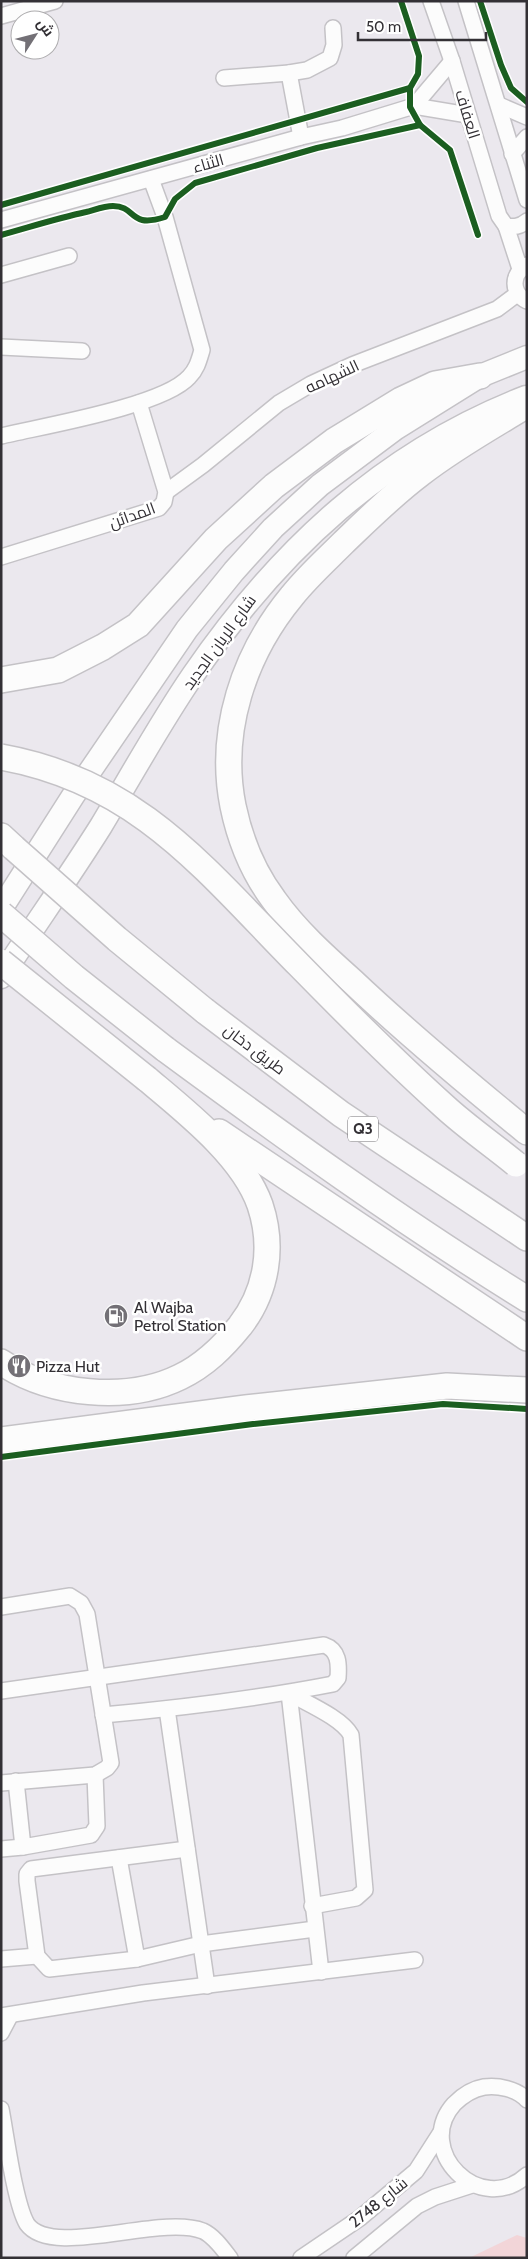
<svg xmlns="http://www.w3.org/2000/svg" width="528" height="2259" font-family="Cabin,Cairo,sans-serif">
<style>
.green{fill:#f2d5d8}
.lines{fill:none;stroke-linecap:round;stroke-linejoin:round}
.street-casing{stroke:#c4c2c6;stroke-width:18}
.secondary-casing{stroke:#c4c2c6;stroke-width:25}
.primary-casing{stroke:#c4c2c6;stroke-width:28}
.street{stroke:#fcfcfc;stroke-width:15}
.secondary{stroke:#fcfcfc;stroke-width:22}
.primary{stroke:#fcfcfc;stroke-width:25}
.primary-bridge-casing{stroke:#c4c2c6;stroke-width:28;stroke-linecap:butt}
.primary-bridge{stroke:#fcfcfc;stroke-width:25}
.cycleway-casing{stroke:#fff;stroke-width:9}
.cycleway{stroke:#1b5e20;stroke-width:6}
.labels{text-anchor:middle;stroke-width:5;stroke-linejoin:round;paint-order:stroke}
.shield{fill:#fff;stroke:#706e72;stroke-width:1}
.shield-label{font-size:15px;font-weight:bold;fill:#333035}
.street-label{font-size:16px;fill:#333035;stroke:#fff}
.poi-label{font-size:16px;fill:#333035;stroke:#fff;text-anchor:start}
</style>
<rect width="100%" height="100%" fill="#ebe8ee"/>
<polygon class="green" points="517,2235 527,2238 527,2258 469,2258"/>
<g class="lines">
<g class="street-casing">
<g id="street">
<path d="M 431,1 L 452,61 L 499,216 L 506,226 C 514,227 520,227 527,221"/>
<polyline points="466,1 527,200"/>
<polyline points="1,16 55,1"/>
<polyline points="224,78 289,73"/>
<polyline points="499,105 527,117"/>
<polyline points="414,106 452,61"/>
<polyline points="301,137 289,73 307,70 330,58 334,45 333,28"/>
<polyline points="512,154 527,137"/>
<polyline points="1,220 301,137 342,128 414,106 468,115"/>
<polyline points="506,226 520,269"/>
<path d="M 527,265 C 511,274 511,293 527,301"/>
<polyline points="1,275 69,256"/>
<polyline points="1,347 82,351"/>
<path d="M 1,436 C 43,426 163,406 189,377 C 197,369 199,360 202,350 L 165,217 L 151,179"/>
<polyline points="166,492 203,465 279,403 311,384 352,365 497,309 517,294"/>
<polyline points="1,557 159,508 164,502 166,492 139,403"/>
<polyline points="1,1607 70,1596 81,1603 87,1614 111,1763 107,1768 95,1775 1,1783"/>
<path d="M 1,1691 L 324,1645 C 339,1650 339,1664 338,1678 L 333,1684 C 256,1699 180,1708 103,1715"/>
<path d="M 289,1693 C 306,1703 342,1718 351,1735 L 365,1890 L 356,1898 L 312,1906"/>
<polyline points="289,1693 321,1972"/>
<polyline points="167,1709 207,1986"/>
<polyline points="16,1781 23,1847 91,1835 97,1826 95,1775"/>
<polyline points="1,1849 23,1847"/>
<polyline points="187,1849 31,1869 27,1874 27,1881 37,1956 49,1969 137,1959 201,1944 315,1929"/>
<polyline points="119,1858 137,1959"/>
<polyline points="1,1959 37,1956"/>
<polyline points="1,2016 143,1993 415,1960"/>
<polyline points="1,2033 10,2016"/>
<path d="M 527,2100 C 517,2089 498,2085 484,2087 C 472,2089 463,2095 454,2104 C 413,2150 480,2218 527,2175"/>
<path d="M 1,2109 C 6,2135 15,2204 27,2224 C 52,2259 160,2214 203,2231 C 214,2236 223,2249 230,2258"/>
<polyline points="301,2258 360,2218 416,2171 441,2132"/>
<polyline points="354,2258 417,2206 435,2197 472,2185"/>
</g>
</g>
<g class="secondary-casing">
<g id="secondary">
<polyline points="1,909 73,796 187,629 234,571 273,528 320,485 395,429 480,376 527,357"/>
<path d="M 1,977 C 34,926 69,877 101,826 C 131,776 160,723 193,675 C 279,550 384,452 526,397"/>
</g>
</g>
<g class="primary-casing">
<g id="primary">
<path d="M 527,405 C 491,427 453,448 420,474 C 392,495 368,519 343,543 C 326,560 307,577 292,596 C 244,654 218,731 233,806 C 240,840 253,872 274,900 C 296,931 324,956 352,981 C 408,1034 467,1083 527,1132"/>
<polyline points="1,680 58,670 103,647 138,625 216,539 274,486 334,441 401,400 435,384 480,376"/>
<polyline points="1,836 14,848"/>
<polyline points="205,1011 341,1114 527,1238"/>
<path d="M 165,1049 C 283,1136 402,1222 527,1299"/>
<polyline points="219,1132 527,1338"/>
<path d="M 1,1362 C 50,1395 127,1403 180,1377 C 205,1365 223,1347 240,1326 C 267,1291 274,1247 260,1205 C 243,1156 185,1111 147,1079"/>
<polyline points="1,1440 246,1408 447,1386 527,1390"/>
</g>
</g>
<use href="#street" class="street"/>
<use href="#secondary" class="secondary"/>
<use href="#primary" class="primary"/>
<g class="primary-bridge-casing">
<g id="primary-bridge">
<path d="M 1,757 C 140,782 206,871 299,965 C 346,1013 395,1062 445,1107 C 468,1128 493,1145 516,1164"/>
<polyline points="14,848 117,939 205,1011"/>
<polyline points="1,914 74,977 165,1049"/>
<polyline points="1,962 147,1079"/>
</g>
</g>
<use href="#primary-bridge" class="primary-bridge"/>
<g class="cycleway-casing">
<g id="cycleway">
<polyline points="401,1 419,56 418,74 410,88 410,107 420,125 450,150 478,235"/>
<polyline points="480,1 501,65 511,88 527,102"/>
<polyline points="1,205 410,88"/>
<path d="M 1,235 C 30,227 58,218 86,212 C 94,210 104,206 113,206 C 137,206 128,229 165,217 L 175,199 L 195,183 L 317,148 L 420,125"/>
<polyline points="1,1457 253,1424 443,1404 527,1409"/>
</g>
</g>
<use href="#cycleway" class="cycleway"/>
</g>
<defs>
<g id="fuel-disc" transform="scale(1.25)"><circle r="9.5" fill="#737076" stroke="#fff"/><path d="M-5.5-6h7V0h2V4h1.3V-2.5L3-4.5l.8-.8L6-3V5H2.5V1h-1V6h-7ZM-4.2-4.7v3.2H.2V-4.7Z" fill="#fff"/></g>
<g id="restaurant-disc" transform="scale(1.25)"><circle r="9.5" fill="#737076" stroke="#fff"/><path d="M-5-6h1v4h1v-4h1v4h1v-4h1v5L-1.5 .5V6h-2V.5L-5-1ZM5-6V6H3V1.5H1.5Q1.5-4 5-6Z" fill="#fff"/></g>
</defs>
<g fill-rule="evenodd">
<use href="#fuel-disc" x="116" y="1316"/>
<use href="#restaurant-disc" x="19" y="1366"/>
</g>
<g class="labels">
<rect class="shield" x="348" y="1116.5" width="30" height="25" rx="4"/>
<g class="shield-label">
<text x="363" y="1134">Q3</text>
</g>
<g class="street-label">
<text transform="translate(468 114) rotate(73)" y="6">العفاف</text>
<text transform="translate(208 163) rotate(-16)" y="6">الثناء</text>
<text transform="translate(332 376) rotate(-25)" y="6">الشهامه</text>
<text transform="translate(132 515) rotate(-20)" y="6">المدائن</text>
<text transform="translate(219 642) rotate(-54)" y="6">شارع الريان الجديد</text>
<text transform="translate(255 1049) rotate(37)" y="6">طريق دخان</text>
<text transform="translate(378 2202) rotate(-39)" y="6">شارع 2748</text>
</g>
<g class="poi-label">
<text x="134" y="1313">Al Wajba<tspan x="134" dy="18">Petrol Station</tspan></text>
<text x="36" y="1372">Pizza Hut</text>
</g>
</g>
<rect width="528" height="2259" fill="none" stroke="#333035" stroke-width="5"/>
<g transform="translate(35 35) rotate(54)"><circle r="24" fill="#ffffff" stroke="#adacae"/>
<path d="M0-4L9 19L0 12L-9 19Z" fill="#737076"/>
<text y="-8" font-size="14" font-weight="bold" text-anchor="middle" fill="#333035">ش</text>
</g>
<path d="M358 32v8h128v-8" fill="none" stroke="#333035" stroke-width="2.5"/>
<text x="366" y="32" font-size="15" fill="#333035" stroke="#ffffff" stroke-width="4" paint-order="stroke">50 m</text>
</svg>
